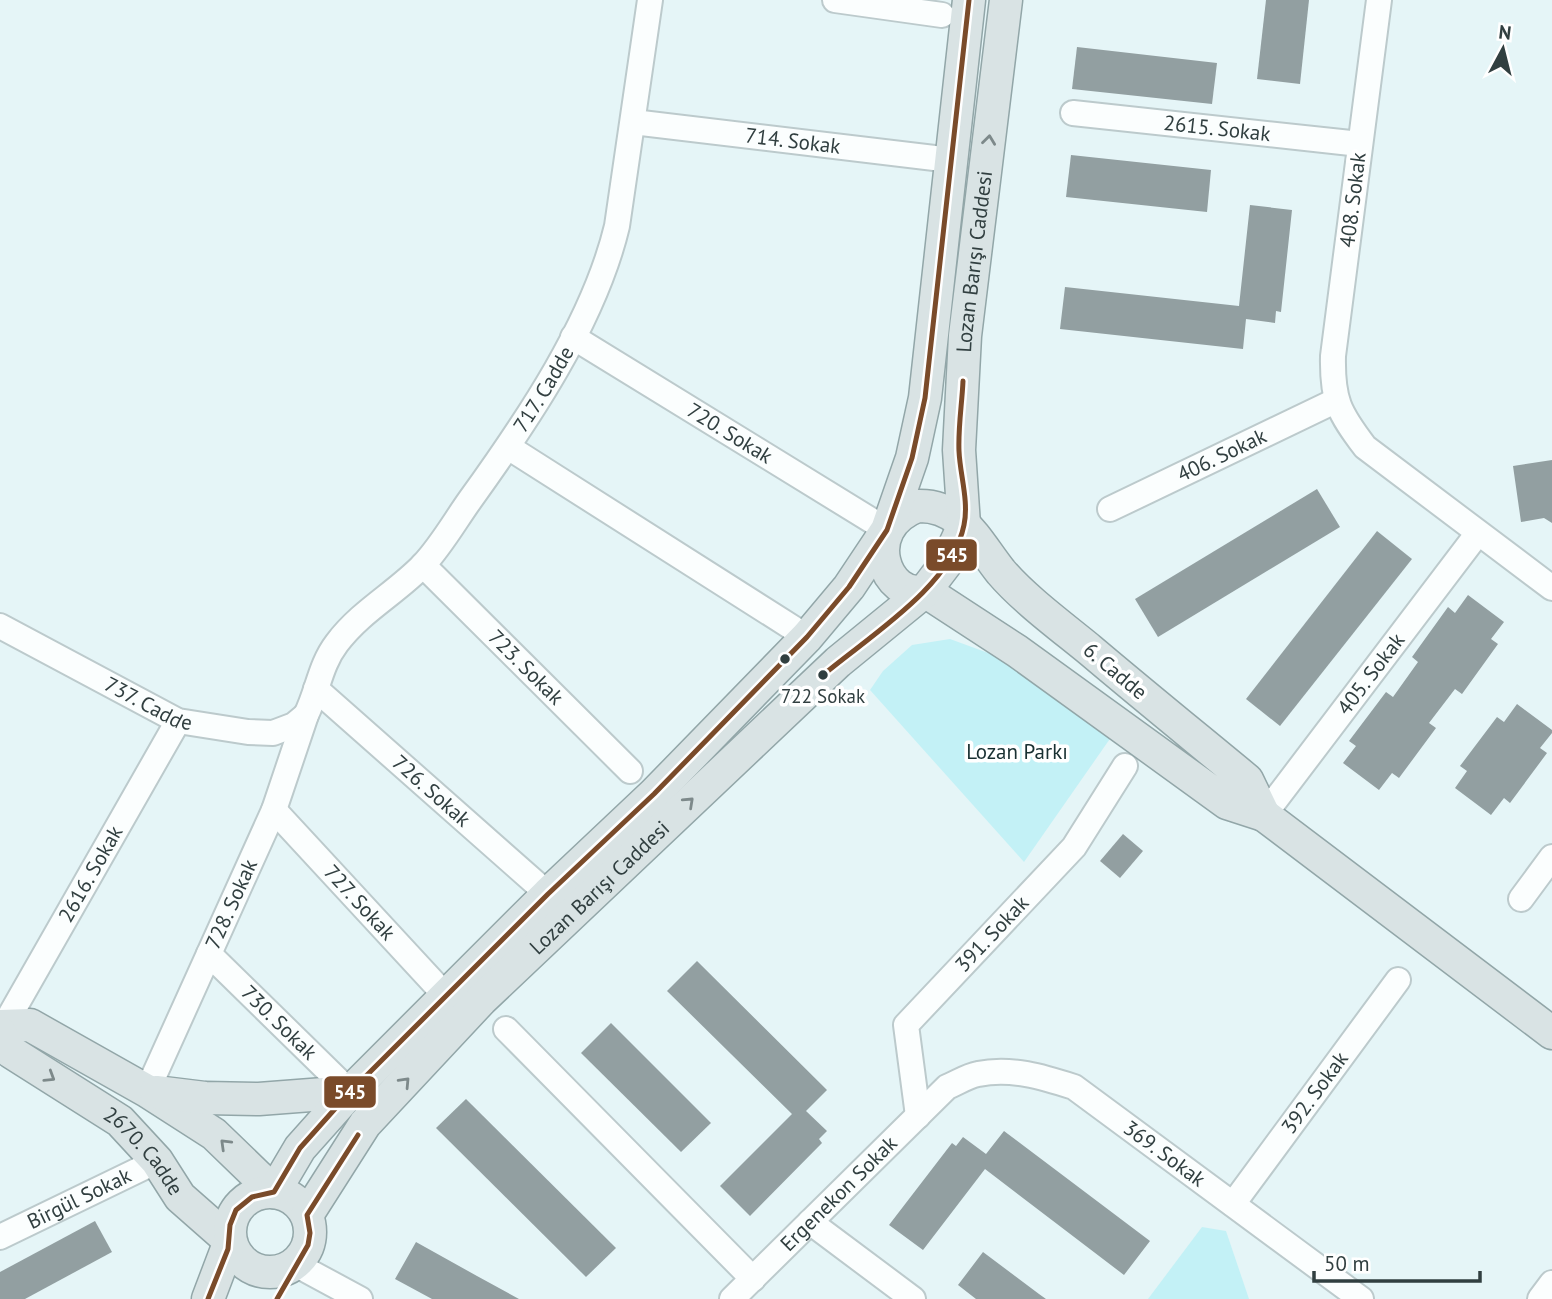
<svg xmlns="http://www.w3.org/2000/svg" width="1552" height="1299" font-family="'PT Sans',sans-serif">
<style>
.green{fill:#c3f1f6}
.building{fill:#929fa1}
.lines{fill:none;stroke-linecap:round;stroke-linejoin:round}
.minor-casing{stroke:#bccacc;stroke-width:28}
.major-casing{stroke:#92a6a8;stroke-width:35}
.minor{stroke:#fbfefe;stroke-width:24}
.major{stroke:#d9e3e4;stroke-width:32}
.bus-1-casing{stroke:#fff;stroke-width:10}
.bus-1{stroke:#7a4b2a;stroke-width:5}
.oneway{stroke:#7d898a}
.bus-dot{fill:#313f40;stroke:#fff;stroke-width:2.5}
.labels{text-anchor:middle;stroke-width:7;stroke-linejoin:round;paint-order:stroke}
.bus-label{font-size:19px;fill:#313f40;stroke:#fff}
.street-label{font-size:21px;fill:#313f40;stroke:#fff}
.park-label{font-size:21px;fill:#193032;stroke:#fff}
.line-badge{stroke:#fff;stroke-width:2.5}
.badge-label{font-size:19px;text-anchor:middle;font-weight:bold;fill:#fff}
</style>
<rect width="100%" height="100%" fill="#e5f5f7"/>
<g class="green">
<polygon points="950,639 991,654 1114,733 1024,862 870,690 883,671 912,645"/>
<polygon points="1202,1227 1226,1231 1249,1299 1148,1299"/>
</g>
<g class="building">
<polygon points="1266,0 1309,0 1300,84 1257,79"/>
<polygon points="1077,47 1217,63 1212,104 1072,89"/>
<polygon points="1071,155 1211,170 1207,212 1066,197"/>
<polygon points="1250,205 1292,210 1281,312 1276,311 1275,323 1246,319 1243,349 1060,329 1065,287 1239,306"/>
<polygon points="1552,460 1552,523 1544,518 1521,522 1513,466"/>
<polygon points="1317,489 1340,527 1158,637 1135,599"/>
<polygon points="1377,531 1412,559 1280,726 1246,699"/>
<polygon points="1468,595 1504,622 1491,639 1498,644 1462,694 1455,689 1429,723 1436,728 1399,778 1392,773 1379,790 1343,763 1356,746 1349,741 1386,692 1393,697 1418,662 1412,657 1448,607 1455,613"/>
<polygon points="1517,704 1552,730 1552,733 1540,748 1547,753 1510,803 1504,798 1491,815 1455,788 1467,771 1460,766 1497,717 1504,722"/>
<polygon points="1123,834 1143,851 1120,878 1100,861"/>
<polygon points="697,961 827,1090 806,1111 827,1131 819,1139 822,1143 750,1216 720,1186 792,1114 667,991"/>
<polygon points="611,1023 711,1123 681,1152 581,1053"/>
<polygon points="466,1099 616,1248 586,1277 436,1128"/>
<polygon points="1004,1131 1150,1241 1124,1275 985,1169 923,1250 889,1225 952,1143 956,1146 963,1137 986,1154"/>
<polygon points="95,1221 112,1252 25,1299 0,1299 0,1272"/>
<polygon points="416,1242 477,1276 519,1299 432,1299 395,1279"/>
<polygon points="983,1252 1039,1294 1046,1299 976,1299 958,1285"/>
</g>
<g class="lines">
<g class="minor-casing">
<g id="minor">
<polyline points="835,0 942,15"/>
<path d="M 1379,0 L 1333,356 C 1332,400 1339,413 1365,447 L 1552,588"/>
<path id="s1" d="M 1073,113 L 1360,144"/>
<path id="s2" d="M 633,122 L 951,160"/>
<path id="s3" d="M 573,337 L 887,530"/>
<polyline points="508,447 807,637"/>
<path id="s4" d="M 1110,509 L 1335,401"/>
<path id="s5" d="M 423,565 L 630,771"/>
<path id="s6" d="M 0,626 L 178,721 L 248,732 L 273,733 L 294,725 L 306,715"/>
<path id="s7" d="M 316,689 L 548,894"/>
<path id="s8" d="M 274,810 L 446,996"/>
<path id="s9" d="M 1264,815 L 1478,533"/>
<polyline points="1521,899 1552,857"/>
<path id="s10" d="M 209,954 L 350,1092"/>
<path id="s11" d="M 4,1026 L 178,721"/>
<polyline points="506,1029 753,1279"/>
<path id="s12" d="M 147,1091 L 274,810 L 306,715 C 318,691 320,665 337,643 C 361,611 396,593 423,565 C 441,546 455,521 470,500 C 527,421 594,322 617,226 L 650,0"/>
<path id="s13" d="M 918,1116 L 906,1025 L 1074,847 L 1125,766"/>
<path id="s14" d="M 1233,1204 L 1398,980"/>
<polyline points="810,1222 913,1299"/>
<path id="s15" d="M 0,1237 L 157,1161"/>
<polyline points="295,1264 360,1299"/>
<path id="s16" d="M 732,1299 L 947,1087 C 957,1083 967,1076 978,1074 C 1011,1067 1043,1077 1074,1087 L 1361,1299"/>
<polyline points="1540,1299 1552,1283"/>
</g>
</g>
<g class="major-casing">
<g id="major">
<path d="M 917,506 C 961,504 977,542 1001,572 C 1024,599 1062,627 1090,650 C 1142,694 1195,737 1247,780 L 1264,815 L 1227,803 L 1017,651 L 925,591 C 886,601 858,529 917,506 Z"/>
<polyline points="1264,815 1552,1033"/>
<polyline points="0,1026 30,1025 147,1091 214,1134 274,1192"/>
<path id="s17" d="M 0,1033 L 11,1052 L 120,1121 L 157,1161 L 180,1197 L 230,1241"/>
<polyline points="156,1092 205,1098 259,1099 350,1092"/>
<circle cx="270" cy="1232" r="40"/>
<polyline points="274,1192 300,1148 350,1092 548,894 654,794 807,637 849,587 887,530 912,458 925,398 969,0"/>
<path id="s18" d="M 307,1215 L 365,1124 L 481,1000 L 838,662 L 925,591 L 947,562 L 964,525 L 959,450 L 965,336 L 1006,0"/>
<polyline points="208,1299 230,1241"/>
</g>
</g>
<use href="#minor" class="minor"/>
<use href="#major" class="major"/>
<g class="bus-1-casing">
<g id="bus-1">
<path d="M 823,675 C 868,637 952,586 964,525 C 969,501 960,475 959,451 C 958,427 962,404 963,381"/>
<polyline points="208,1299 228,1249 230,1225 236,1210 252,1197 274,1192 300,1148 350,1092 548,894 654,794 807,637 849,587 887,530 912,458 925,398 969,0"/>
<polyline points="277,1299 308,1245 310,1233 307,1215 358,1135"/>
</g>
</g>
<use href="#bus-1" class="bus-1"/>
</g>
<defs><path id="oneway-chevron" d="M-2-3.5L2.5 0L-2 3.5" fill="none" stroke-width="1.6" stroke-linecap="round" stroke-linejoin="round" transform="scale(1.75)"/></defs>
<g class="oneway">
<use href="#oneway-chevron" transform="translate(989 140) rotate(-83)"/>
<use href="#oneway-chevron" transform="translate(689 802) rotate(-43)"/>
<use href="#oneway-chevron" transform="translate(50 1077) rotate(32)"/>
<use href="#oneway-chevron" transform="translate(405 1082) rotate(-47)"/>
<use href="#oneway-chevron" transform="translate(225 1144) rotate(-136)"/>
</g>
<g class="bus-dot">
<circle cx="785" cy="659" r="6"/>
<circle cx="823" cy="675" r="6"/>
</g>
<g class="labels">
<g class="bus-label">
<text x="823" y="703">722 Sokak</text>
</g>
<g class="street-label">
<text dy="7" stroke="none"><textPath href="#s1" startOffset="145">2615. Sokak</textPath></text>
<text dy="7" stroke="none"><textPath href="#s2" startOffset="161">714. Sokak</textPath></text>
<text transform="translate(1353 200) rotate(-83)" y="7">408. Sokak</text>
<text dy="7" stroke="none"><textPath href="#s18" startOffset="1223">Lozan Barışı Caddesi</textPath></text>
<text dy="7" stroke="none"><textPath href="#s12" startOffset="817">717. Cadde</textPath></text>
<text dy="7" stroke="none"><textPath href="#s3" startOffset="184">720. Sokak</textPath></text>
<text dy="7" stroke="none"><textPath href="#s4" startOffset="124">406. Sokak</textPath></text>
<text dy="7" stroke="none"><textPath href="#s5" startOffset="145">723. Sokak</textPath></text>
<text transform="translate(1115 671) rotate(40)" y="7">6. Cadde</text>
<text dy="7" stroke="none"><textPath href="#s9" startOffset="177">405. Sokak</textPath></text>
<text dy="7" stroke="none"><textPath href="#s6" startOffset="168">737. Cadde</textPath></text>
<text dy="7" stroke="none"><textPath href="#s7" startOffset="154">726. Sokak</textPath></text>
<text dy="7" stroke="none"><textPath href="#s11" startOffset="175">2616. Sokak</textPath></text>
<text dy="7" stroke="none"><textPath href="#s18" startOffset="441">Lozan Barışı Caddesi</textPath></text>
<text dy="7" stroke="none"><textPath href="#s8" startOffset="126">727. Sokak</textPath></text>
<text dy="7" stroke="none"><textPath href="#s12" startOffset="205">728. Sokak</textPath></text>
<text dy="7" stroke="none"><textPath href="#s13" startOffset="217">391. Sokak</textPath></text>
<text dy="7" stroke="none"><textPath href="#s10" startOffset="98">730. Sokak</textPath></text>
<text dy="7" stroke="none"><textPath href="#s14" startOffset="138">392. Sokak</textPath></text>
<text dy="7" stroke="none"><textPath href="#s17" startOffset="189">2670. Cadde</textPath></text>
<text dy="7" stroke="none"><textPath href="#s16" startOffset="546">369. Sokak</textPath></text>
<text dy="7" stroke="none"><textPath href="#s16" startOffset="150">Ergenekon Sokak</textPath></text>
<text dy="7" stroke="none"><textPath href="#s15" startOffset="88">Birgül Sokak</textPath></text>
</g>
<g class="park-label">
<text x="1017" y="759">Lozan Parkı</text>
</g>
</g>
<g class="line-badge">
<rect x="925" y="538" width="53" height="34" rx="7" fill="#7a4b2a"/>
<rect x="323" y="1075" width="54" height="34" rx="7" fill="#7a4b2a"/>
</g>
<g class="badge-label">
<text x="952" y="562">545</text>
<text x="350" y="1099">545</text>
</g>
<g transform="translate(1503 49) rotate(7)" stroke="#ffffff" stroke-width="5" paint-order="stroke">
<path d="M0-5L12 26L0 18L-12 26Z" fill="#313f40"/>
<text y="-10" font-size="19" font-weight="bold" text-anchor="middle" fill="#313f40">N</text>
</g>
<path d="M1314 1271v10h166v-10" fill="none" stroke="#313f40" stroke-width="3.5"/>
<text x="1324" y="1271" font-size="21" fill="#313f40" stroke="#ffffff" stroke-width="5" paint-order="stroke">50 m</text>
</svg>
